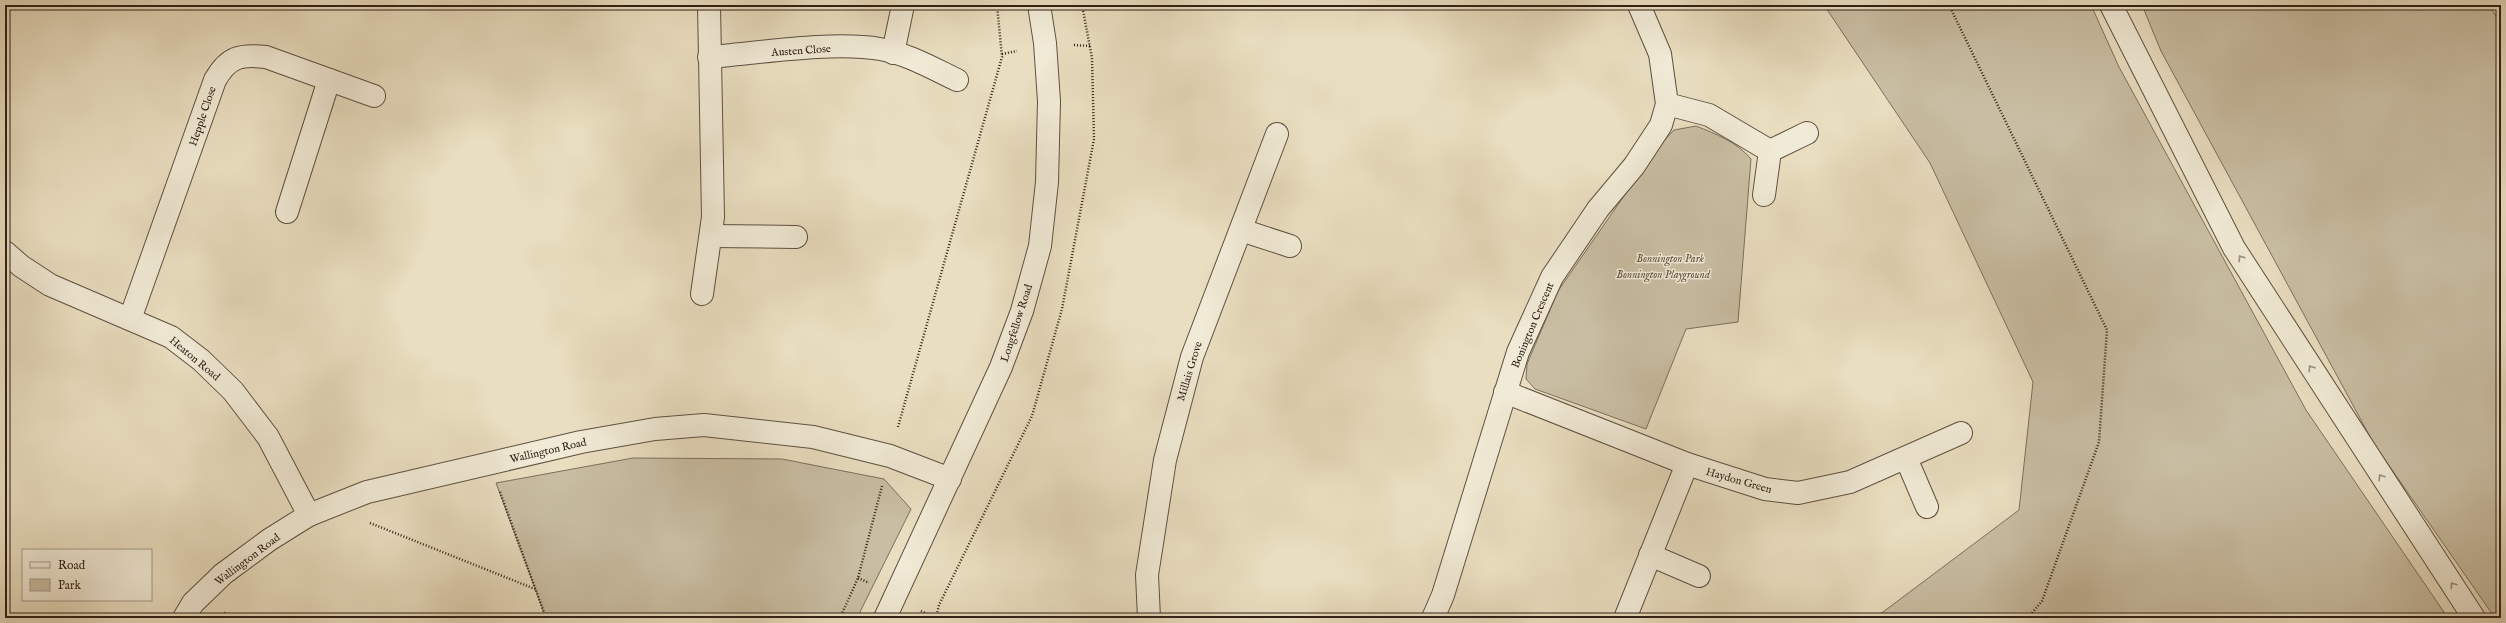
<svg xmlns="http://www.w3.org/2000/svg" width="2506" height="623" font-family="'IM FELL English',serif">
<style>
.green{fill:#c9bea3;stroke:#7c6f5d}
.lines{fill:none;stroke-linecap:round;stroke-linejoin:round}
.minor-casing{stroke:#5e5041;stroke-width:24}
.path{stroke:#2f2017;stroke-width:2.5;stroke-dasharray:1 2;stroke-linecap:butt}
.minor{stroke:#f1ead6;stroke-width:22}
.oneway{stroke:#9a8f80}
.labels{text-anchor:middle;stroke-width:3;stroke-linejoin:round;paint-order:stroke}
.street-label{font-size:11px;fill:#2f2017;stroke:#f1ead6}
.park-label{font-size:11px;font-style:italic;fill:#5d4f41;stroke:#f1ead6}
</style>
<rect width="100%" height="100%" fill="#e9dec0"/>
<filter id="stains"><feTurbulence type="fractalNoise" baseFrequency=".005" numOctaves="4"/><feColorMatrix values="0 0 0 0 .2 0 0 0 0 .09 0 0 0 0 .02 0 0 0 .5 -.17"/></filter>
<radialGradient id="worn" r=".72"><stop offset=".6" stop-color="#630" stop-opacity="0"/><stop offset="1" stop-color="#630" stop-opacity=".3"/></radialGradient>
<g class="green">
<polygon points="1824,5 2091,5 2119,67 2306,410 2448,618 1875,618 2019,510 2033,382 1930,163"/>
<polygon points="2142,5 2489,5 2501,24 2501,618 2495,618 2374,444 2161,51"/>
<path d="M 1696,126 C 1716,134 1737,142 1751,159 L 1738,322 L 1686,329 L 1646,429 L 1535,389 L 1526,379 L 1527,364 L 1558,291 L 1658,147 L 1674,130 Z"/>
<polygon points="633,458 782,459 884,479 911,509 857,618 546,618 496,483"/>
</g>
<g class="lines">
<g class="minor-casing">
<g id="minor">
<polyline points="2111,5 2234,248 2474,618"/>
<polyline points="893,53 903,5"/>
<path d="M 709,57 C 759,53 832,41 880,49 C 908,54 932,68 957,80"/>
<polyline points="1667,104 1709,115 1770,151"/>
<polyline points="1764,195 1770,151 1807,133"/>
<polyline points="287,212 329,80"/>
<polyline points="1241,230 1290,246"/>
<polyline points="711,236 796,237"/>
<polyline points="5,252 21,266 50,285 171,337 201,360 233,391 268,437 309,515"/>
<polyline points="702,294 713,217 709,5"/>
<path d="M 130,319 L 215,80 C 228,57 240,54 266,57 L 374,96"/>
<polyline points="1505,392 1687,464 1765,489 1798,493 1850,482 1961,433"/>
<polyline points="1906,458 1927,507"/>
<polyline points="1650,555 1699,576"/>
<polyline points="1626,616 1687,464"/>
<polyline points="184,618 193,603 223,574 269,540 309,515 367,492 581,442 655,429 704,425 813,437 890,456 950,479"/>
<polyline points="885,618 1001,367 1022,311 1040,246 1047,182 1049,101 1045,43 1039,5"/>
<polyline points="1149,618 1147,575 1165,460 1192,357 1277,134"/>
<polyline points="1433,618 1443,595 1518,352 1552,277 1598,209 1634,166 1661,125 1667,104 1660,54 1639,5"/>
</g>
</g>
<g class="path">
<polyline points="1949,5 2107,330 2099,442 2042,601 2028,618"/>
<polyline points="1074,45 1090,46"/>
<polyline points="1002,54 1017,51"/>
<polyline points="898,427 1002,57 997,5"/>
<polyline points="500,492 546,618"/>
<polyline points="370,523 535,589"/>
<polyline points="858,578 869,583"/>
<polyline points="921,611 935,618"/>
<polyline points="224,613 238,618"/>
<polyline points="840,618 858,578 882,486"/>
<polyline points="936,618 939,605 1032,416 1062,309 1094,139 1092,58 1082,5"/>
</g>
<use href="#minor" class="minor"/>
</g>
<defs><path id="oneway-chevron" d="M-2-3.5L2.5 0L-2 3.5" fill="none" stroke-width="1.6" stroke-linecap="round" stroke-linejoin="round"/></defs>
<g class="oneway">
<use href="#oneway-chevron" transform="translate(2241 258) rotate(-123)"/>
<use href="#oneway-chevron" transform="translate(2311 368) rotate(-123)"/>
<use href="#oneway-chevron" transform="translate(2381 477) rotate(-123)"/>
<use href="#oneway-chevron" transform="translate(2453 585) rotate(-124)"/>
</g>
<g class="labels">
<g class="street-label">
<text transform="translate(801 50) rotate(-4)" y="4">Austen Close</text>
<text transform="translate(202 116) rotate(-71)" y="4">Hepple Close</text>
<text transform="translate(1016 323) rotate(-72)" y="4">Longfellow Road</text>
<text transform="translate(1532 325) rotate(-67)" y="4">Bonington Crescent</text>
<text transform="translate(195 358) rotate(40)" y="4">Heaton Road</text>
<text transform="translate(1189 371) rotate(-73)" y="4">Millais Grove</text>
<text transform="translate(548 450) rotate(-13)" y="4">Wallington Road</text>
<text transform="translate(1739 480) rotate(16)" y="4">Haydon Green</text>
<text transform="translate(247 559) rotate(-37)" y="4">Wallington Road</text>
</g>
<g class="park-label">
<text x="1670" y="262">Bonnington Park</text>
<text x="1663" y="278">Bonnington Playground</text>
</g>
</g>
<rect width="2506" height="623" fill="none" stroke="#e9dec0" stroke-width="20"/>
<rect x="6" y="6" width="2494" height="611" fill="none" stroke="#2f2017" stroke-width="2"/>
<rect x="10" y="10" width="2486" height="603" fill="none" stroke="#2f2017"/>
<rect x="22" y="549" width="130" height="52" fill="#f1ead6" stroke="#a3998a"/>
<rect x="30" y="562" width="20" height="6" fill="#f1ead6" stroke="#a3998a"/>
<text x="58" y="569" font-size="12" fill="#2f2017">Road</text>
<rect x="30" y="579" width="20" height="12" fill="#c9bea3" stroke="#a3998a"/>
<text x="58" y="589" font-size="12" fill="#2f2017">Park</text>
<rect width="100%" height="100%" filter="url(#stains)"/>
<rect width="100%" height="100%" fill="url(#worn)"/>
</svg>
